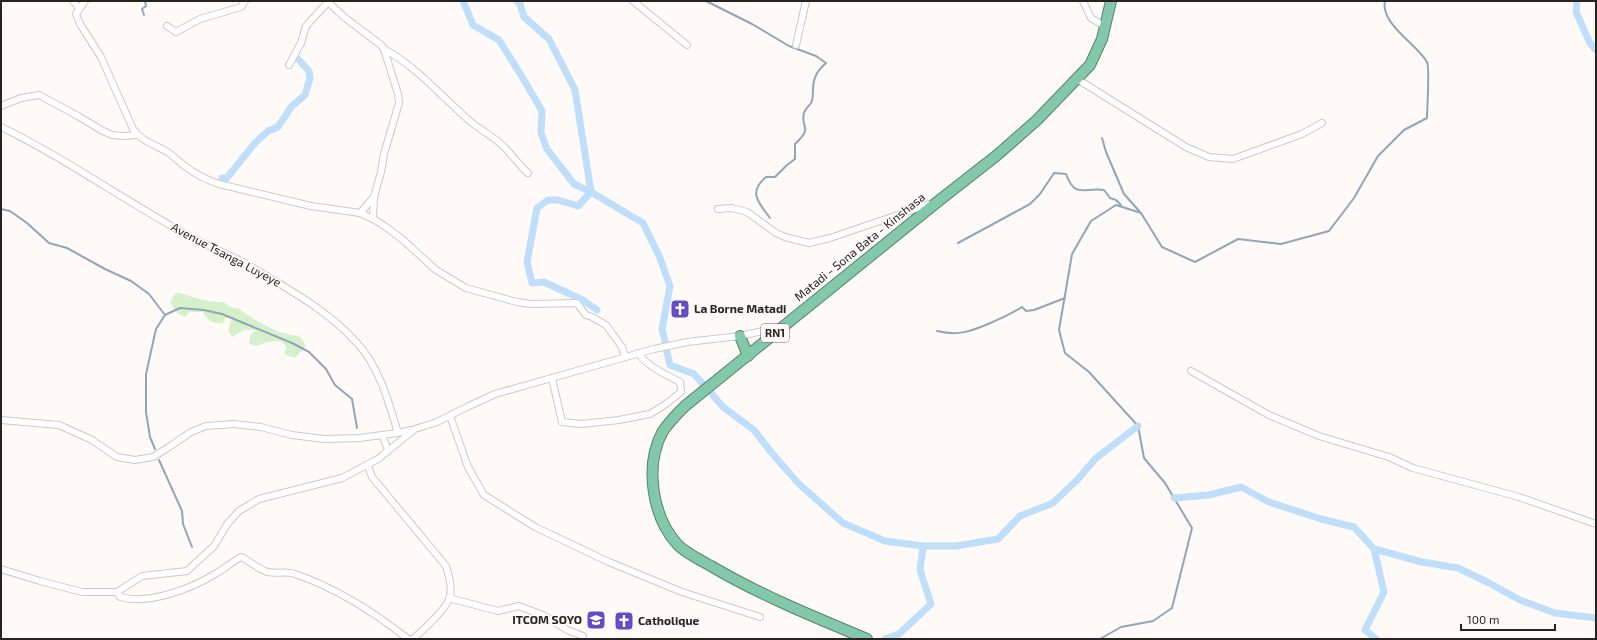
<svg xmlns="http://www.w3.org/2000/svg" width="1597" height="640" font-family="'Exo 2',sans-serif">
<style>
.green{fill:#d4f1cb}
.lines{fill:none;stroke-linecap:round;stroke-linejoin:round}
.stream{stroke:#90a6b9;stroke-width:2}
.canal{stroke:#bedef9;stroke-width:7}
.minor-casing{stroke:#cec9c7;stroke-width:8}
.trunk-casing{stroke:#4e866c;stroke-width:12}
.minor{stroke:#fff;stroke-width:6}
.trunk{stroke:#83c8aa;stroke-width:10}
.labels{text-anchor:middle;stroke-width:3.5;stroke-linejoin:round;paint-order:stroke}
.shield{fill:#fffaf8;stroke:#666463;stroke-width:1}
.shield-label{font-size:11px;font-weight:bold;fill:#252423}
.street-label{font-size:12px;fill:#252423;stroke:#fffaf8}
.poi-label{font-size:12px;font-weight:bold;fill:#252423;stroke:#fffaf8;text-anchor:start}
</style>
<rect width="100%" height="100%" fill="#fffaf8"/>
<path class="green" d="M 178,292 C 191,297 209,303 224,302 L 230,307 L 239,309 L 257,321 L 279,332 L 300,337 L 306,346 L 295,358 L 284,354 L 287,347 L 280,341 C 276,342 271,341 267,342 C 259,344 257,349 249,343 L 250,335 L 256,330 L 244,330 L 232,337 L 228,331 L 232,318 L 225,318 L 223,323 C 213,324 207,321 203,312 L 190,312 L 185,317 L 177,313 L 170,303 L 174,295 Z"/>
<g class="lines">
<g class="stream">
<path d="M 706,1 L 752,24 L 789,46 L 816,56 L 826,63 C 817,71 813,78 813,90 C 813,94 813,99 811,103 C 809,106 805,109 804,113 C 800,129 814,126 795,144 L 795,159 L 787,165 L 775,177 L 766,177 C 748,192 758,202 770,218"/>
<polyline points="144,15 142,9 146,6 145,1"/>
<polyline points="1102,138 1106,152 1124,194 1140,212"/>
<polyline points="1,209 10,211 27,223 49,243 67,248 105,269 131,281 149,294 165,315 180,308 204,310 222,314 292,343 309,352 326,369 335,385 352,399 357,428"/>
<path d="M 958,243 L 1030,204 L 1040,194 L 1054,173 L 1066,174 C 1075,199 1084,187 1104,190 L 1110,198 L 1116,200 L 1121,205"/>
<path d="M 937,331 C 958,336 969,332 988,324 C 1000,319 1011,314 1022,307 L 1026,311 L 1034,310 L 1065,298"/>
<polyline points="155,449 150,437 146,412 146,374 156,329 165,315"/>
<polyline points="159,460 182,511 183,524 192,547"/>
<path d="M 1100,639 L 1121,627 L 1153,621 L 1172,608 L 1192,528 L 1165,483 L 1144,458 L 1138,426 L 1089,372 L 1065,353 L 1059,330 L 1072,254 L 1091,221 L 1116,205 L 1141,213 L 1162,247 L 1195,262 L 1238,239 L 1281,244 L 1329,231 L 1354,198 L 1378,156 L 1404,130 L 1427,118 C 1427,108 1430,68 1427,62 C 1417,44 1380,24 1385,1"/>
</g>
<g class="canal">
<polyline points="463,1 473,25 499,40 524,80 542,111 541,133 547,149 574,184 591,192 643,223 660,258 670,286 662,329 665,341"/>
<polyline points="517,1 520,4 524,17 549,39 575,90 591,192 578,206 558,200 548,200 537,208 527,262 532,283 544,282 583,300 597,310"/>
<polyline points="1577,1 1576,12 1590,43 1596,50"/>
<polyline points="222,178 226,179 255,143 268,131 278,127 291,107 305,95 310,78 309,71 298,59"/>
<polyline points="667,352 670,365 694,374 703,384"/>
<polyline points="711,393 723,407 754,430 771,452 798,483 843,523 885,541 923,546 956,546 998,539 1020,516 1053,503 1078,479 1096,458 1138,426"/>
<polyline points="1174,498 1209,495 1241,487 1269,502 1321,519 1354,527 1374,549 1384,592 1365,630 1376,639"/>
<polyline points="1374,549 1422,562 1458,568 1489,583 1520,600 1555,613 1596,618"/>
<polyline points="885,639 899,634 931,604 920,570 923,546"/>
</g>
<g class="minor-casing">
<g id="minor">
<polyline points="73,1 79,8"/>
<path d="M 85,1 L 76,14 L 80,24 L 101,57 L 133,129 C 142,142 157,145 169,153 C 175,157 180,163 186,167 C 197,175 207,180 219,184 L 311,206 L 360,213 L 373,219 L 383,225 L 402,239 L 436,270 L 466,288 L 517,302 L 531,304 L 577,303 L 586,315 L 592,317 L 606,325 L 622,347 L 625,357"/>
<polyline points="327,1 344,17 381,45 384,49 398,94 399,103 384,154 381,172 374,197 373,219"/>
<polyline points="633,1 687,45"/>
<polyline points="1083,1 1091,18 1106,27"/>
<polyline points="167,26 176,32 200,19 241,7 245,1"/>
<polyline points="796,45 806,1"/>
<path d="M 384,49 C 417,67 442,97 471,122 C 482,131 495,137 505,148 C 513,156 519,165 528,173"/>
<polyline points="289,65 301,43 306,26 328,2"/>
<polyline points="1077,79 1186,147 1209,157 1233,159 1302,134 1322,123"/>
<polyline points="1,106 21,98 39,95 78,116 101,130 112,135 123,136 137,135"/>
<path d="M 1,127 C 65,158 122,199 184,233 C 203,244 223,252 241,261 C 253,267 264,275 275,281 C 305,299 334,317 357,343 C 379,366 389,403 398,433"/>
<polyline points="718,209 732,208 747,212 776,233 785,237 809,243 830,238 930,204"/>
<polyline points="360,213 374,197"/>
<polyline points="1191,371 1269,415 1319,436 1389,457 1413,468 1519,497 1596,524"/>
<path d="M 552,378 L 562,422 L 581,424 L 619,420 L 650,414 L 666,404 L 681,392 L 680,382 C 665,374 648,367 638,353"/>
<polyline points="450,416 468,467 484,495 535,527 609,562 682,592 760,617"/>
<polyline points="1,420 59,425 92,440 117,457 135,460 153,457 169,447 191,432 206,426 234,424 261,427 292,435 324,439 359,438 398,433 411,430"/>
<polyline points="382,435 388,450"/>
<path d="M 368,466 L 372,477 L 446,566 C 449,576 452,586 450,597 C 447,608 422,631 413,639"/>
<polyline points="1,569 40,581 82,592 117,592 142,576 187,571 214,546 228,523 239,511 259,499 342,478 378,459 415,429 437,422 469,406 495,394 654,349 687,342 740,336 780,327"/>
<path d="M 117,592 L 120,597 C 148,605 191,589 215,574 C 224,569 232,562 241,557 C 250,561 259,570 268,572 C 276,574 286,571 295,574 C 336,588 374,612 408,639"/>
<polyline points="449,598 498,611 519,606 545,616 567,630 583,636"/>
</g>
</g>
<g class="trunk-casing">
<g id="trunk">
<polyline points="740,336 748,356"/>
<path d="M 867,639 C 814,617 760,595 711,566 C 700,560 686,553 678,545 C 652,517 644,465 663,431 C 669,422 677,414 685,406 L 936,203 L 996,156 L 1037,120 L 1090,65 L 1102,39 L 1111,1"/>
</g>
</g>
<use href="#minor" class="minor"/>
<use href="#trunk" class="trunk"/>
</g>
<defs>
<g id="church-square" transform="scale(1)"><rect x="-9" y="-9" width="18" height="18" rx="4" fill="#634dc6" stroke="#fffaf8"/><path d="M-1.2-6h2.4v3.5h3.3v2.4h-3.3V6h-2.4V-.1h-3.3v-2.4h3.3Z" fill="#fff"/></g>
<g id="school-square" transform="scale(1)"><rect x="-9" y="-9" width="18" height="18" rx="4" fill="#634dc6" stroke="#fffaf8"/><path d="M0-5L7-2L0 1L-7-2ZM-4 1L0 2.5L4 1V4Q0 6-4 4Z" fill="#fff"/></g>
</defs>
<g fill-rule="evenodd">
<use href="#church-square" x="680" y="309"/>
<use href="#school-square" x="596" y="620"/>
<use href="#church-square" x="624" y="621"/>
</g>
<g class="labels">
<rect class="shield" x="761" y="324" width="28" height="18" rx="3"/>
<g class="shield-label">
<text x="775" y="337">RN1</text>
</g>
<g class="street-label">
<text transform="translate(860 247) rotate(-39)" y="4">Matadi - Sona Bata - Kinshasa</text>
<text transform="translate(226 255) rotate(28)" y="4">Avenue Tsanga Luyeye</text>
</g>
<g class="poi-label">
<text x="694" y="313">La Borne Matadi</text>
<text x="582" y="624" text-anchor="end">ITCOM SOYO</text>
<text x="638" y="625">Catholique</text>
</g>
</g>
<rect width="1597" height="640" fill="none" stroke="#252423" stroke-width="4"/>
<path d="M1461 624v6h94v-6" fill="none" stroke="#252423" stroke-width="2"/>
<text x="1467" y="624" font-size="12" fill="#252423" stroke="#fffaf8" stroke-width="3" paint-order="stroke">100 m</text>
</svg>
